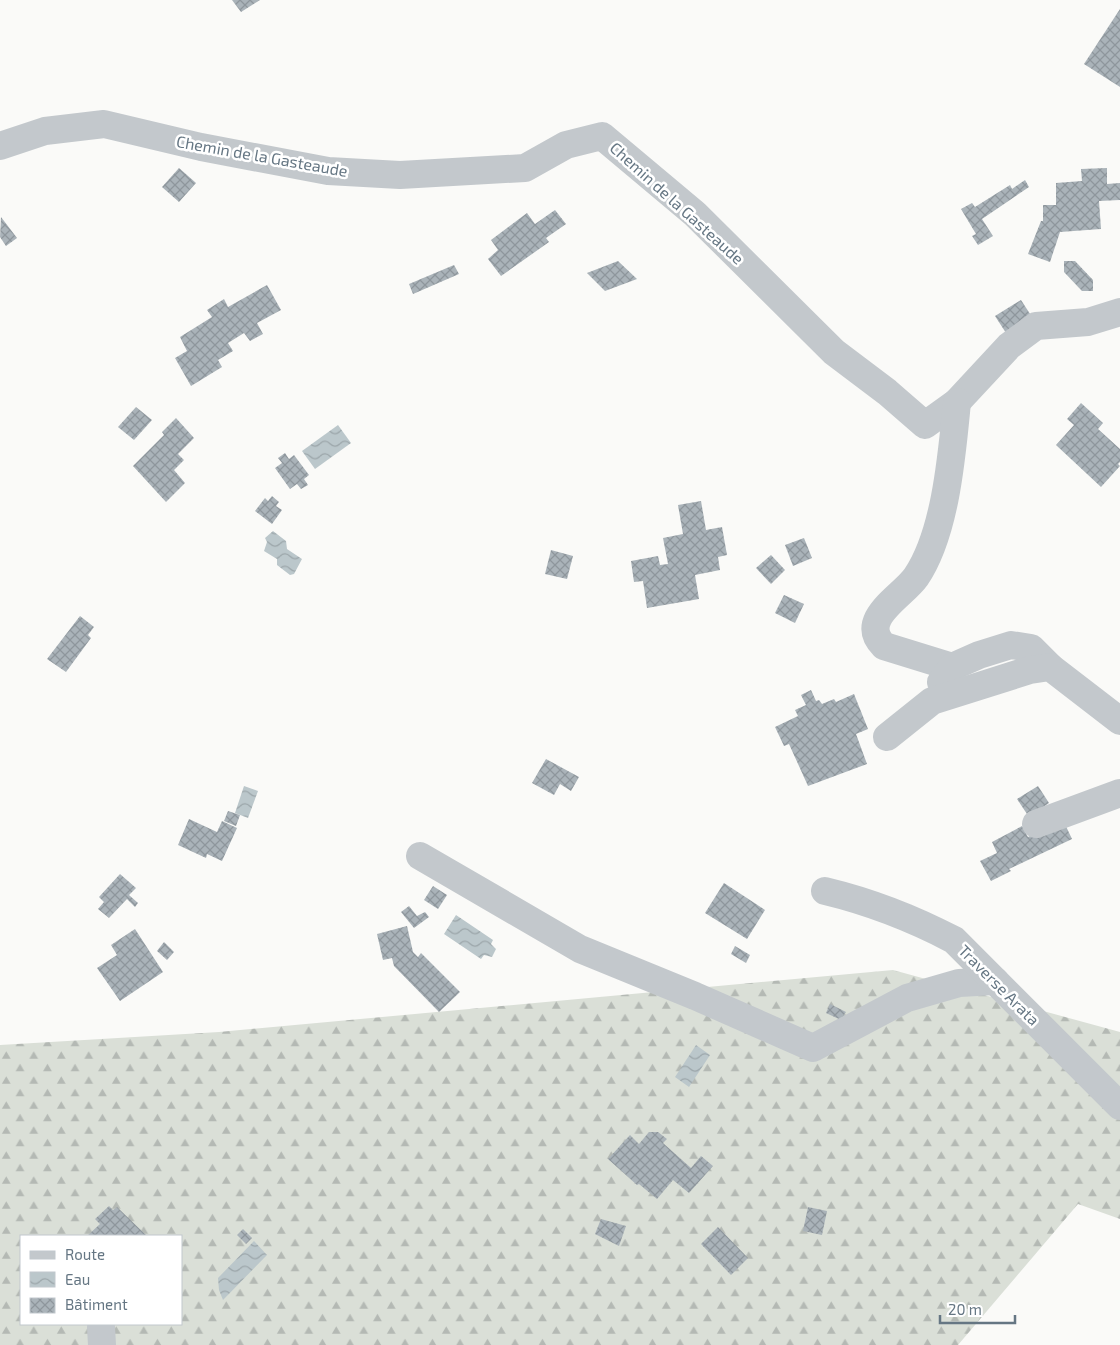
<svg xmlns="http://www.w3.org/2000/svg" width="1120" height="1345" font-family="'Exo 2',sans-serif">
<style>
.forest{fill:url(#forest-firs);fill-rule:evenodd}
.water{fill:url(#water-waves)}
.building{fill:url(#building-cross-hatch)}
.lines{fill:none;stroke-linecap:round;stroke-linejoin:round}
.minor{stroke:#c3c8cc;stroke-width:28}
.labels{text-anchor:middle;stroke-width:5;stroke-linejoin:round;paint-order:stroke}
.street-label{font-size:16px;fill:#657683;stroke:#fff}
</style>
<defs>
<pattern id="forest-firs" width="22" height="20" patternUnits="userSpaceOnUse" patternTransform="scale(1.25)"><rect width="22" height="20" fill="#dadfd7"/><path d="M5 1l3.5 6h-7zM16 11l3.5 6h-7z" fill="#b4b9b4"/></pattern>
<pattern id="water-waves" width="16" height="10" patternUnits="userSpaceOnUse" patternTransform="scale(1.25)"><rect width="16" height="10" fill="#bbc7cb"/><path d="M0 5q4-4 8 0t8 0" fill="none" stroke="#9ca6aa"/></pattern>
<pattern id="building-cross-hatch" width="8" height="8" patternUnits="userSpaceOnUse" patternTransform="scale(1.25)"><rect width="8" height="8" fill="#aab3b9"/><path d="M0 0l8 8M0 8l8-8" fill="none" stroke="#8e969c"/></pattern>
</defs>
<rect width="100%" height="100%" fill="#fafaf8"/>
<path class="forest" d="M 893,970 L 1120,1032 L 1120,1219 L 1078,1204 L 958,1345 L 0,1345 L 0,1045 L 219,1032 ZM 21,1236 L 181,1236 L 181,1324 L 21,1324 Z"/>
<g class="water">
<polygon points="338,425 351,443 315,469 302,451"/>
<polygon points="273,531 286,541 287,549 302,559 294,574 290,575 277,565 277,559 264,551 267,542 265,538"/>
<polygon points="244,786 258,791 248,818 235,813"/>
<polygon points="456,915 493,940 491,944 496,949 492,957 484,955 481,959 444,934"/>
<polygon points="696,1045 710,1055 689,1087 675,1077"/>
<polygon points="254,1241 267,1255 223,1300 219,1290 218,1278"/>
</g>
<g class="building">
<polygon points="232,0 260,0 241,12"/>
<polygon points="1120,9 1120,87 1084,64"/>
<polygon points="179,168 196,183 179,202 162,187"/>
<polygon points="1107,168 1107,184 1120,183 1120,200 1099,201 1101,229 1060,232 1050,262 1028,254 1041,221 1043,221 1043,205 1056,205 1056,183 1082,181 1081,169"/>
<polygon points="1025,180 1029,187 982,219 993,236 978,245 972,236 976,234 961,209 972,203 975,207 1010,185 1012,189"/>
<polygon points="555,210 566,224 546,238 549,242 501,276 488,259 498,250 491,240 527,213 535,224"/>
<polygon points="1,217 17,238 6,246 0,237"/>
<polygon points="618,261 637,279 605,291 587,273"/>
<polygon points="1064,261 1075,261 1093,280 1093,291 1082,291 1064,272"/>
<polygon points="454,265 459,274 413,294 409,284"/>
<polygon points="267,285 281,310 257,323 263,334 250,341 244,333 228,343 233,351 218,360 222,367 191,386 175,358 187,351 180,337 212,317 207,310 224,299 228,307"/>
<polygon points="1021,300 1032,317 1006,333 995,316"/>
<polygon points="1081,403 1103,423 1098,429 1120,449 1120,462 1118,464 1120,466 1101,487 1056,445 1074,425 1067,419"/>
<polygon points="136,407 152,420 134,440 118,427"/>
<polygon points="176,418 194,438 178,454 184,460 174,470 185,483 166,502 133,466 164,435 162,432"/>
<polygon points="285,453 289,459 294,455 309,475 304,479 308,485 301,489 297,484 290,489 275,468 282,463 278,458"/>
<polygon points="272,496 279,502 276,506 282,510 272,524 255,511 265,498 268,501"/>
<polygon points="701,501 706,530 722,527 727,555 718,557 720,570 695,575 699,599 647,608 643,581 634,582 631,561 658,556 660,565 668,564 663,538 683,534 678,505"/>
<polygon points="804,538 812,558 793,566 785,545"/>
<polygon points="551,550 573,556 567,579 545,574"/>
<polygon points="771,555 785,570 771,584 756,568"/>
<polygon points="784,595 804,604 795,623 775,613"/>
<polygon points="80,616 94,627 88,635 91,638 66,672 47,659"/>
<polygon points="811,690 816,701 819,700 822,704 834,699 836,702 854,694 868,729 856,734 867,764 808,786 789,744 784,746 775,727 798,716 795,710 806,705 801,695"/>
<polygon points="546,759 579,777 571,791 560,784 554,795 532,783"/>
<polygon points="1038,786 1049,803 1029,817 1017,799"/>
<polygon points="228,811 240,815 236,826 224,821"/>
<polygon points="189,819 217,832 222,821 237,828 222,861 207,854 206,858 178,845"/>
<polygon points="1063,820 1072,839 1009,869 1011,871 991,881 980,861 997,853 992,842 1022,826 1028,837"/>
<polygon points="120,874 136,888 129,895 138,903 135,907 127,899 109,918 98,909 104,902 99,897"/>
<polygon points="724,883 765,910 747,939 705,913"/>
<polygon points="433,886 447,895 438,909 424,900"/>
<polygon points="409,906 417,916 425,912 429,917 414,928 401,912"/>
<polygon points="407,926 413,952 418,957 421,953 460,992 439,1012 394,966 392,958 383,960 377,934"/>
<polygon points="135,929 163,972 120,1001 97,968 117,955 111,945"/>
<polygon points="164,942 174,952 167,960 157,951"/>
<polygon points="735,946 750,955 746,963 731,954"/>
<polygon points="830,1004 846,1012 841,1020 826,1013"/>
<polygon points="649,1132 658,1132 667,1139 663,1143 691,1168 701,1156 713,1166 689,1193 673,1180 657,1199 639,1184 637,1185 608,1159 630,1135 639,1144"/>
<polygon points="109,1206 113,1210 117,1207 147,1236 87,1236 100,1224 95,1219"/>
<polygon points="808,1207 827,1211 822,1235 803,1231"/>
<polygon points="601,1219 626,1226 619,1246 595,1234"/>
<polygon points="718,1227 748,1258 731,1275 701,1244"/>
<polygon points="243,1229 252,1238 246,1244 237,1235"/>
</g>
<g class="lines">
<g class="minor">
<polyline points="0,146 45,131 104,124 201,147 328,171 400,175 525,168 566,145 602,136 695,214 834,352 887,392 925,425 957,402 1009,346 1036,326 1088,322 1120,312"/>
<path d="M 952,667 L 884,646 C 857,619 902,597 916,577 C 946,533 952,453 957,402"/>
<polyline points="941,682 952,667 979,655 1011,645 1031,648 1050,667"/>
<polyline points="887,737 932,701 1030,670 1050,667 1120,721"/>
<polyline points="1036,824 1120,793"/>
<polyline points="420,856 580,949 695,996 813,1048 907,998 959,983 995,981"/>
<path d="M 825,891 C 871,902 912,918 954,940 L 1120,1106"/>
<polyline points="101,1327 102,1345"/>
</g>
</g>
<g class="labels">
<g class="street-label">
<text transform="translate(262 156) rotate(10)" y="6">Chemin de la Gasteaude</text>
<text transform="translate(677 203) rotate(42)" y="6">Chemin de la Gasteaude</text>
<text transform="translate(999 985) rotate(45)" y="6">Traverse Arata</text>
</g>
</g>
<rect x="20" y="1235" width="162" height="90" fill="#ffffff" stroke="#c1c8cd"/>
<rect x="30" y="1251" width="25" height="8" fill="#c3c8cc" stroke="#c1c8cd"/>
<text x="65" y="1260" font-size="15" fill="#657683">Route</text>
<rect x="30" y="1272" width="25" height="15" fill="url(#water-waves)" stroke="#c1c8cd"/>
<text x="65" y="1285" font-size="15" fill="#657683">Eau</text>
<rect x="30" y="1298" width="25" height="15" fill="url(#building-cross-hatch)" stroke="#c1c8cd"/>
<text x="65" y="1310" font-size="15" fill="#657683">Bâtiment</text>
<path d="M940 1315v8h75v-8" fill="none" stroke="#657683" stroke-width="2.5"/>
<text x="948" y="1315" font-size="15" fill="#657683" stroke="#ffffff" stroke-width="4" paint-order="stroke">20 m</text>
</svg>
